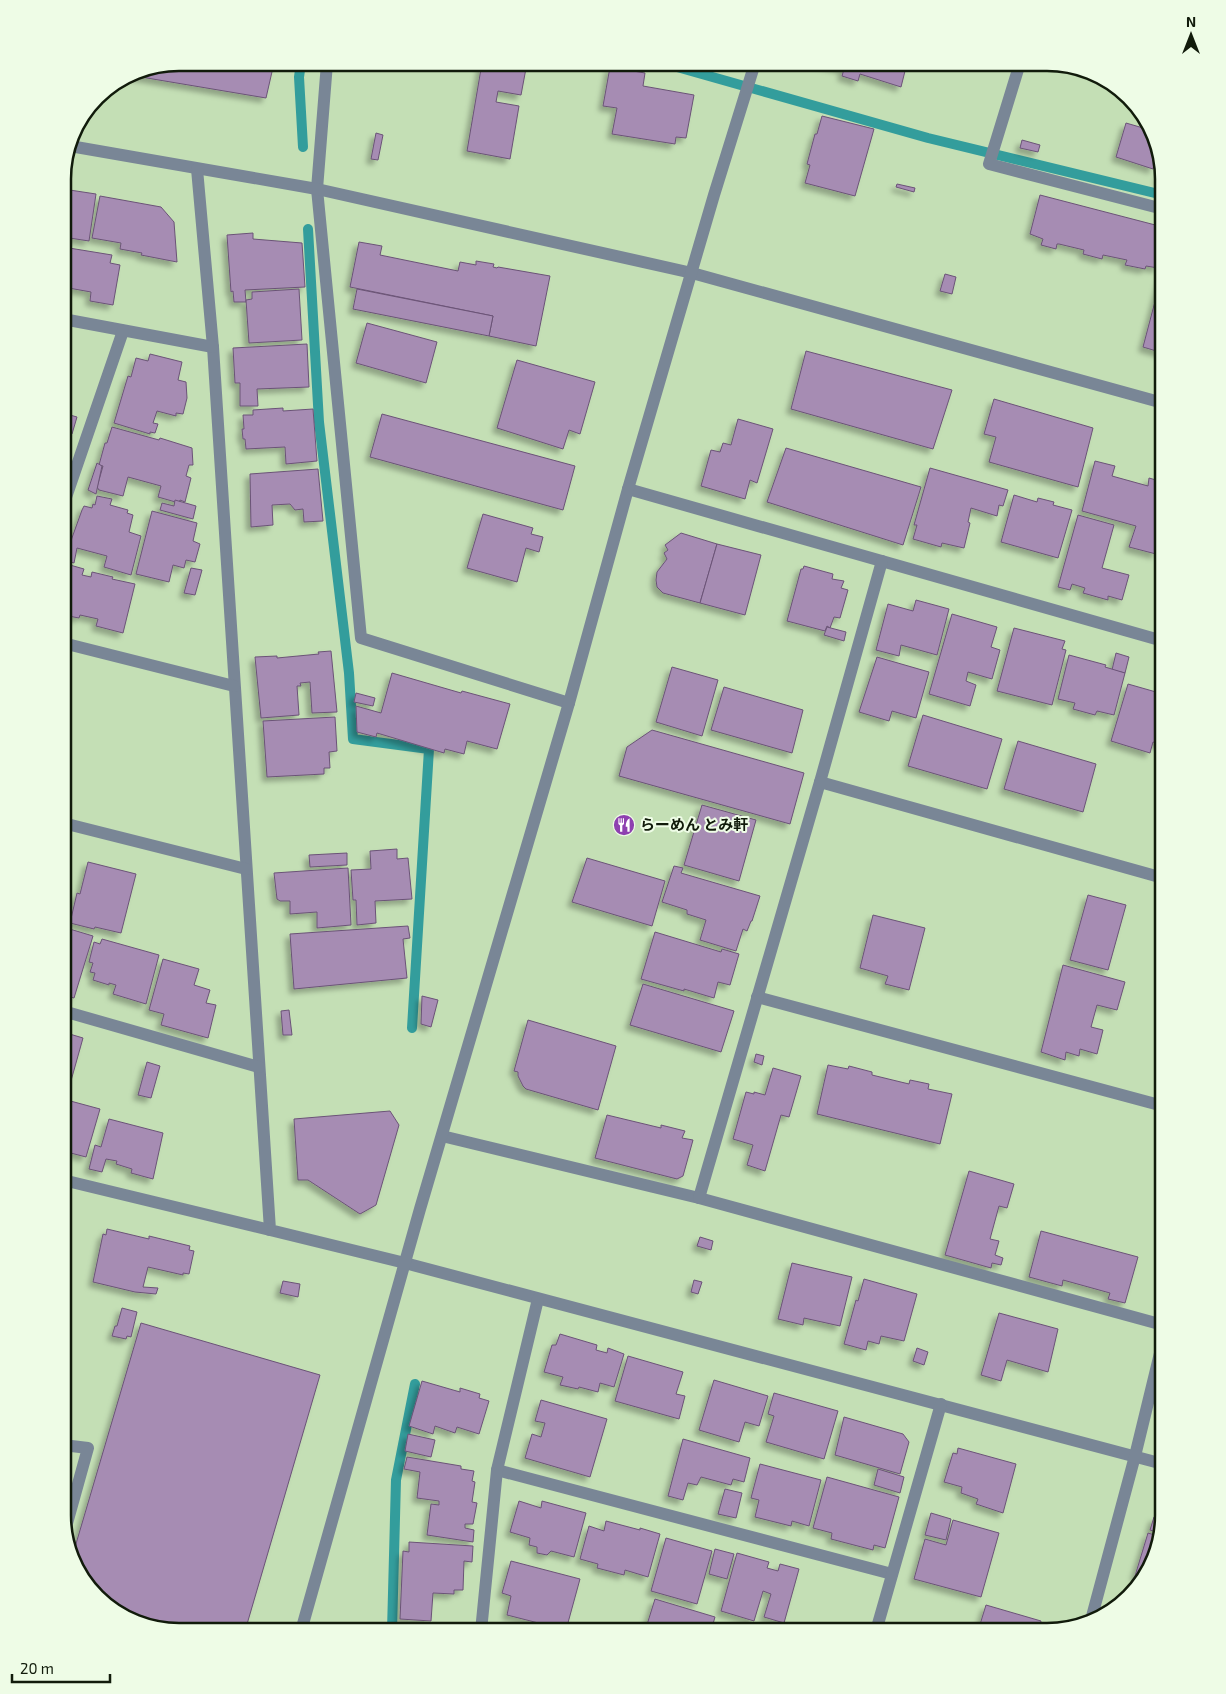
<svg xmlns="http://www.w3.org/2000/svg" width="1226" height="1694" font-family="'Exo 2','Noto Sans JP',sans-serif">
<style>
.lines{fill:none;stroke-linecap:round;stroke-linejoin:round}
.stream{stroke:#339d9c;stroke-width:10}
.building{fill:#a68cb3;stroke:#6b5377;filter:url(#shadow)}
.minor{stroke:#798696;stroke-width:12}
.labels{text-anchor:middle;stroke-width:4;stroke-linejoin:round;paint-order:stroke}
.poi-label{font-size:15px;font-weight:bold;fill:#111b0b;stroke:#eefce6;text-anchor:start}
.rim{fill:none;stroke:#111b0b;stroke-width:2.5}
</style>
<defs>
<filter id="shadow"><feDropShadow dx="-4.5" dy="4.5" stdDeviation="2.5" flood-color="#0004"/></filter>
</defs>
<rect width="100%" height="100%" fill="#c4dfb5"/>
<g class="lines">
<g class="stream">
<polyline points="301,63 299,77 303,147"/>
<polyline points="663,63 928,138 1163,195"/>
<polyline points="308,229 319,422 349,673 353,739 429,749 412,1028"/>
<polyline points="392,1631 396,1480 415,1384"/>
</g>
</g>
<g class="building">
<polygon points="180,62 274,63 266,98 129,75 135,71"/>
<polygon points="482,63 527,63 521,95 498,91 496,102 519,106 510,159 467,151"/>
<polygon points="820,63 907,63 901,87 860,74 858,81 842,76 844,69"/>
<polygon points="610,67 645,73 643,86 694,95 686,138 676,137 675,144 612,134 617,108 603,106"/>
<polygon points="822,116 874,129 855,196 805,183 810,165 807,164 815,134 817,134"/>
<polygon points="1126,123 1150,130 1159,161 1155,160 1153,169 1116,157"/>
<polygon points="376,133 383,135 378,160 371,159"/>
<polygon points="1022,140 1040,145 1038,152 1020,148"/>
<polygon points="1161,172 1164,180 1163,182 1159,181"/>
<polygon points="897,184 915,188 914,192 896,187"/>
<polygon points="63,189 96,194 89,241 63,237"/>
<polygon points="1040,195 1163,227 1163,246 1158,268 1146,266 1145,269 1125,265 1127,260 1103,255 1102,259 1083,254 1084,250 1059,244 1057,244 1056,249 1041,245 1043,239 1030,234"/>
<polygon points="100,196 161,207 174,222 177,262 141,255 142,253 120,249 121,243 92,238"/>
<polygon points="253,233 253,239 302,243 305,287 245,290 246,302 234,302 233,291 231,292 227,235"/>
<polygon points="359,242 382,246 380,255 458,271 460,262 476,265 476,261 494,264 493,267 497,268 498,267 550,276 536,346 489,336 493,316 350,287"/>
<polygon points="63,247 112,255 110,263 120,265 113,305 90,301 91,292 63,287"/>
<polygon points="1163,271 1163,353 1143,347"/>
<polygon points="945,274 956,277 952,294 940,291"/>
<polygon points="299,289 302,340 249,343 246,300 252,299 252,292"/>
<polygon points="357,289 493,316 489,336 353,309"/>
<polygon points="367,323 437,342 426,383 356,363"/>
<polygon points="307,344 309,387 257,389 258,406 240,406 240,383 235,383 233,348"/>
<polygon points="806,351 952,390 933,449 791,409"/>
<polygon points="150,354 182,362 178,380 186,382 187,398 183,414 176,413 176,416 157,411 153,423 158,424 155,433 150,432 150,434 114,423 128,376 131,377 136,358 148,361"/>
<polygon points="517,360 595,382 580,434 569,430 563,449 497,428"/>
<polygon points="994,399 1093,428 1078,487 989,462 996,437 984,434"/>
<polygon points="283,408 283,411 313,409 317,461 286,464 285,447 246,449 245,439 243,439 242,429 244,429 243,415 253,415 253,410"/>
<polygon points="63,413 77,417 72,434 63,431"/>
<polygon points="382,414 575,466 563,510 370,457"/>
<polygon points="738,419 773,429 757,483 750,480 745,499 701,486 711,450 720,452 723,443 731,445"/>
<polygon points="112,427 159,440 160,438 192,448 193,465 189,465 186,476 191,478 185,502 180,500 179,503 158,497 161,486 128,477 123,496 99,490 97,487 103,466 99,465 105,443 107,443"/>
<polygon points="786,448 921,487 903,545 767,502"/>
<polygon points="1095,461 1115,466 1112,476 1148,486 1149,478 1163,482 1163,533 1161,533 1156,554 1129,547 1136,526 1082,511"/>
<polygon points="97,463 102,466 96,494 88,490"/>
<polygon points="930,468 1008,490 1003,506 999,505 997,516 971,508 968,522 970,523 964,548 942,543 941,547 913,539 917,525 914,525"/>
<polygon points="318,469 323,521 304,522 303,509 295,510 290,504 272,505 273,525 251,527 250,474"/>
<polygon points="1014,495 1037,502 1038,498 1054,502 1053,505 1072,510 1058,558 1001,542"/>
<polygon points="97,496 112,499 110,505 128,510 127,513 133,515 129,532 141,536 131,575 104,567 107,556 77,548 74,563 64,560 82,510 84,506 92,508 93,504 95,505"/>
<polygon points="175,500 196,506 193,519 160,510 162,503 174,506"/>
<polygon points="152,511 197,523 193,541 200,544 195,562 186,560 184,568 173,565 169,582 136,574"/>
<polygon points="483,514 533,528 531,534 543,537 539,552 526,548 517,582 467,568"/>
<polygon points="1078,515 1114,525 1102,568 1129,575 1122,600 1108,596 1108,600 1083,593 1085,588 1072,584 1070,590 1058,587"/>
<polygon points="681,533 717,544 700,603 663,593 657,587 656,580 657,572 667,559 664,553 668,550 665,545"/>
<polygon points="717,544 761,555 745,615 700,603"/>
<polygon points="63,563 84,569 82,575 91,577 92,572 113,577 112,579 135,584 123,633 96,626 98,619 80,615 79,618 63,615 65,606 63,605 64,595 63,595"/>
<polygon points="804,566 833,574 832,579 844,581 841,588 848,590 840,618 834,617 830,628 827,626 825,631 787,621 801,569 803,569"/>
<polygon points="191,568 202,570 195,595 184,593"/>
<polygon points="916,600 949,609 937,655 901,645 899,656 876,650 888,604 913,611"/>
<polygon points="952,614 997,627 991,647 1000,650 992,679 968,672 966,681 976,685 970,706 929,694"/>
<polygon points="827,627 846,632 844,641 824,635"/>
<polygon points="1014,628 1065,641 1062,649 1066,650 1052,705 997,691"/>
<polygon points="331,651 337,712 312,713 310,682 300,683 301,686 297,686 299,715 261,718 255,657 277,656 277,658 319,654 318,652"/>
<polygon points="1116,653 1129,657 1125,673 1112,670"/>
<polygon points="1069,655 1106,665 1105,667 1125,673 1114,715 1097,711 1095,715 1073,709 1075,703 1058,699"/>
<polygon points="877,657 929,672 916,718 892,711 889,721 859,712"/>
<polygon points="63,664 68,666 63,686"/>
<polygon points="672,667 718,680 702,736 656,722"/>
<polygon points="392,673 461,693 462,691 510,704 497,749 467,741 464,754 445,749 444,753 377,733 376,737 357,732 356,706 381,713"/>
<polygon points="1128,684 1163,694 1163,745 1153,742 1150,753 1111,741"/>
<polygon points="724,687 803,710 792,753 711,730"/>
<polygon points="356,693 375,698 373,706 354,702"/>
<polygon points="923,715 1002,739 987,789 908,766"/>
<polygon points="335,717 337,751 329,752 330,768 324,768 324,774 267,777 263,721"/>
<polygon points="652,730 804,773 790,824 619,776 627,747"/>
<polygon points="1018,741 1096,764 1083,812 1004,789"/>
<polygon points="702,805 756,820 739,881 684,865"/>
<polygon points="397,849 397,859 408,858 412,899 375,901 376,923 357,925 356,900 353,900 351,870 371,869 370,851"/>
<polygon points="347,853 347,865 310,867 309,855"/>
<polygon points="587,858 665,881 652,926 572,902"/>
<polygon points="88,862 136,874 121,933 95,927 94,929 70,923 77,893 80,894"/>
<polygon points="674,866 683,868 681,873 760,896 752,921 751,921 747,931 743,929 736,951 700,940 706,920 687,914 687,910 662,902"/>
<polygon points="348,868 351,925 317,928 317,912 290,914 290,901 280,901 277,899 274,873"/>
<polygon points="1088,895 1126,905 1108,970 1070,960"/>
<polygon points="873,915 925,928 909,990 885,984 888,976 860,968"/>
<polygon points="408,926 410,938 403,939 407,978 294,989 290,934"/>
<polygon points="63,927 93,936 74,998 63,995 63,975 66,962 63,960"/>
<polygon points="655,932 721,952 722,949 739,954 730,985 718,982 714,998 684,989 684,991 641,979"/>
<polygon points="102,939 159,955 146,1004 113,994 116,985 109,983 109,985 93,980 95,973 90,972 93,963 89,962 94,942 100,944"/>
<polygon points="163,959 199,969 194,985 210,990 206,1003 216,1005 208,1038 161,1025 164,1014 149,1010"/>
<polygon points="1063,965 1125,982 1117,1010 1097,1005 1091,1027 1103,1030 1097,1054 1080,1049 1079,1056 1066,1052 1065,1060 1041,1052"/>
<polygon points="643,984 734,1011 721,1052 630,1025"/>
<polygon points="422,996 438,1000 431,1027 421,1024"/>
<polygon points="289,1010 292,1035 283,1035 281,1011"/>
<polygon points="528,1020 616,1046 598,1110 526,1089 523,1086 518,1076 518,1072 514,1071"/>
<polygon points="63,1032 83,1038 67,1095 63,1094"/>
<polygon points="756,1054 764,1056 762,1065 754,1062"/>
<polygon points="147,1062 160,1066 151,1098 138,1095"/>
<polygon points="828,1065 848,1069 849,1066 872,1072 872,1075 909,1084 910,1080 929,1084 928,1089 952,1094 940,1144 817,1114"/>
<polygon points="773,1068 801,1076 789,1117 781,1115 765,1171 747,1165 753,1145 733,1139 746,1092 754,1094 754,1092 765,1095"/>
<polygon points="63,1099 100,1109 86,1157 63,1151"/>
<polygon points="390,1111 399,1125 376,1205 360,1214 308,1180 298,1180 294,1119"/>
<polygon points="607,1115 661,1128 661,1125 685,1131 682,1138 693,1140 683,1176 677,1179 595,1158"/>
<polygon points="109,1119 163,1133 153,1179 131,1173 132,1169 116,1164 117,1161 106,1159 102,1172 89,1169 95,1145 101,1147"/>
<polygon points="969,1171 1014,1184 1007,1208 999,1206 990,1239 999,1241 995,1255 1003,1258 1001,1265 992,1263 991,1268 945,1255"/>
<polygon points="107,1229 149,1239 149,1236 190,1246 189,1250 194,1251 189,1274 183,1273 183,1275 148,1267 143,1287 158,1288 156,1294 135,1292 93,1282 103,1234 106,1235"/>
<polygon points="1041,1231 1138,1257 1125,1303 1108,1299 1110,1293 1063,1280 1062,1286 1029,1277"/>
<polygon points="700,1237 713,1241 711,1250 697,1246"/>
<polygon points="792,1263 852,1277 840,1326 804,1318 803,1325 778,1319"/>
<polygon points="864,1279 917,1294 904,1341 881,1336 879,1344 868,1341 866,1350 844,1344 856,1300 858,1301"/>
<polygon points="694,1280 702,1282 698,1294 691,1292"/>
<polygon points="283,1281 300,1284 298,1297 280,1293"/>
<polygon points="122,1308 137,1312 131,1337 127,1336 126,1339 112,1336 115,1326 117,1326"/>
<polygon points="999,1313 1058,1329 1048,1372 1007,1360 1001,1381 981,1375"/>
<polygon points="141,1323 320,1375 245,1631 172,1631 121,1616 78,1573 73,1554"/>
<polygon points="560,1334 597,1345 596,1350 607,1353 608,1348 624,1354 614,1387 600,1383 598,1392 579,1387 578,1389 560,1385 563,1377 544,1372 552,1345 556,1345"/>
<polygon points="917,1348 928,1352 924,1365 913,1361"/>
<polygon points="628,1356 683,1372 676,1394 685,1396 679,1419 615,1401"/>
<polygon points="714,1380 768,1396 759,1426 745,1422 739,1442 699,1430"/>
<polygon points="422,1381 460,1392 460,1388 480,1394 479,1398 489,1401 479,1434 457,1427 455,1433 435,1426 433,1434 409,1426"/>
<polygon points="774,1393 838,1411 824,1459 766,1442 774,1416 768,1414"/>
<polygon points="541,1400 607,1419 590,1477 525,1458 532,1434 541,1437 545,1423 535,1421"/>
<polygon points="844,1417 903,1434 909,1442 900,1474 835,1455"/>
<polygon points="408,1434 435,1440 431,1457 405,1451"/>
<polygon points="683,1439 750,1458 744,1482 733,1479 731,1485 701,1477 697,1485 688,1483 683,1500 668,1496"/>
<polygon points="958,1448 1016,1464 1003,1513 976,1504 978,1499 961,1493 962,1487 944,1482 953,1453 957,1454"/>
<polygon points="407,1457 461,1466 461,1469 474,1471 472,1481 475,1482 472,1502 477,1503 473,1524 465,1524 465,1528 474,1530 473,1542 427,1535 431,1504 439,1505 439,1501 417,1498 420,1472 404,1469"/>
<polygon points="760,1464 821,1480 809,1526 792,1521 791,1526 755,1517 759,1500 751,1498"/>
<polygon points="878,1469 904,1477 900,1493 874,1485"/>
<polygon points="827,1477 899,1497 885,1548 874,1545 873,1550 831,1539 832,1533 813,1528"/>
<polygon points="725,1489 742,1493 736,1518 718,1514"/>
<polygon points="519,1501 541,1508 542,1501 586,1513 574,1557 551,1551 547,1555 537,1553 537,1547 529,1545 530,1538 510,1532"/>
<polygon points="931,1513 951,1519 946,1540 925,1535"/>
<polygon points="1154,1517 1162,1520 1159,1533 1150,1530"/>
<polygon points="953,1520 999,1533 981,1597 914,1579 925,1539 946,1545"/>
<polygon points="606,1521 640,1530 640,1528 660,1534 648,1577 625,1570 624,1575 597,1568 598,1564 580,1559 589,1526 604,1531"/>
<polygon points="1148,1533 1158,1536 1148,1573 1142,1579 1135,1576"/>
<polygon points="666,1538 712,1551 697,1604 651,1591"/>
<polygon points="409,1542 473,1546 472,1562 464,1561 463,1590 454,1590 454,1594 433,1593 431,1621 400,1619 403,1551 409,1552"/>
<polygon points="715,1549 734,1554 727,1579 709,1574"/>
<polygon points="737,1553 769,1562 767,1568 778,1571 780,1564 799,1569 784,1623 764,1617 771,1594 763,1591 754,1621 721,1611"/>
<polygon points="511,1561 580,1579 566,1630 507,1615 511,1596 502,1593"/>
<polygon points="655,1599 715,1617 711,1631 645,1631"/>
<polygon points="986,1605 1041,1621 1039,1630 1044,1631 978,1631"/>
<polygon points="740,1623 767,1629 766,1631 723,1631 724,1626 730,1626 731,1624 739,1626"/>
</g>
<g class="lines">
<g class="minor">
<polyline points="327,63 317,189 361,638 569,703"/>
<polyline points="739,63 754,67"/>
<polyline points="1020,63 989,164 1163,209"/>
<polyline points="70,146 317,189 692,273 1163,403"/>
<polyline points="197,169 213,347 270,1230 405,1263 1163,1464"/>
<polyline points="63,319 213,347"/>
<polyline points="628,489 1163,641"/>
<polyline points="63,506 123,331"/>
<polyline points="63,643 234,686"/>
<polyline points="820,782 882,561"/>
<polyline points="63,823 246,869"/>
<polyline points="757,997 1163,1106"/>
<polyline points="63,1011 259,1067"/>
<polyline points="442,1136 699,1198 1163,1325"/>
<polyline points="63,1180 270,1230"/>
<polyline points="699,1198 820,782 1163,878"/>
<polyline points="63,1445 88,1448 66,1527"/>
<polyline points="497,1470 892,1574"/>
<polyline points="1091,1620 1135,1456 1163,1341"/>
<polyline points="301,1631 420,1209 569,703 628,489 714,195 755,63"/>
<polyline points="481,1631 497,1470 538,1299"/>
<polyline points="876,1631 941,1404"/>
</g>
</g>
<defs>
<g id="restaurant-disc" transform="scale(1.125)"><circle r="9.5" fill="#8e40b0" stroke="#eefce6"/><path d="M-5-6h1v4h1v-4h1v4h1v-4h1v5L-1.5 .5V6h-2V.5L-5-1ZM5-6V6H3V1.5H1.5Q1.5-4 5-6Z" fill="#fff"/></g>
</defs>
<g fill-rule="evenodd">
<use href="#restaurant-disc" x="624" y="825"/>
</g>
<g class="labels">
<g class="poi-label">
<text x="640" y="830">らーめん とみ軒</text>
</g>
</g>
<path d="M0 0H1226V1694H0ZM179 71H1047A108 108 0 0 1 1155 179V1515A108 108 0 0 1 1047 1623H179A108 108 0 0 1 71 1515V179A108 108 0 0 1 179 71Z" fill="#eefce6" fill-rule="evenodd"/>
<path class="rim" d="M179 71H1047A108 108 0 0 1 1155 179V1515A108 108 0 0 1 1047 1623H179A108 108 0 0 1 71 1515V179A108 108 0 0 1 179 71Z"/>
<g transform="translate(1191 35)" stroke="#eefce6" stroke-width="4" paint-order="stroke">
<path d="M0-4L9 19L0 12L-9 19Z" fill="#111b0b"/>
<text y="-8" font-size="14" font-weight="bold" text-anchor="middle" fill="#111b0b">N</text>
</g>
<path d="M12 1674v8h98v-8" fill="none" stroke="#111b0b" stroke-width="2.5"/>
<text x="20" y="1674" font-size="15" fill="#111b0b" stroke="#eefce6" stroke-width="4" paint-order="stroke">20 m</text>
</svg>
